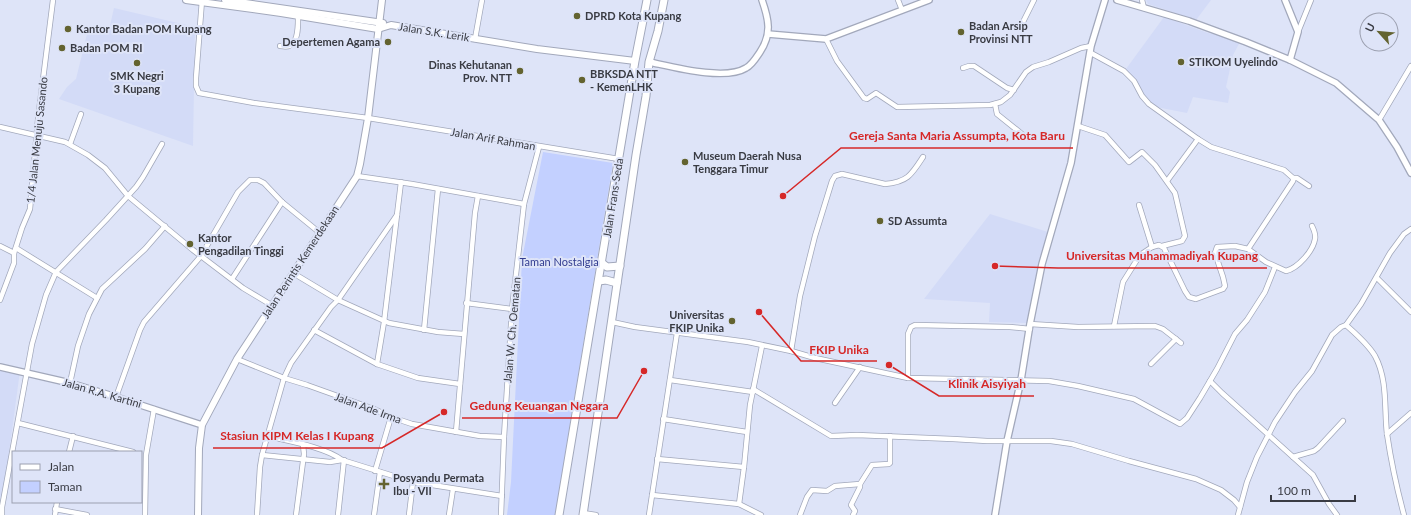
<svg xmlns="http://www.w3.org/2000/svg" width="1411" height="515" font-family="Lato,sans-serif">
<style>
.built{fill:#d3dbf7}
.green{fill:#c3d0ff}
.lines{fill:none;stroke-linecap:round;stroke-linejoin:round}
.minor-casing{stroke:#a2a8bb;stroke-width:6}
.tertiary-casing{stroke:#a2a8bb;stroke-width:8}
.secondary-casing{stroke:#a2a8bb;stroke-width:8}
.primary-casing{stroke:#a2a8bb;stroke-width:9}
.minor{stroke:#fff;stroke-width:4.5}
.tertiary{stroke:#fff;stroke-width:5.5}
.secondary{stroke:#fff;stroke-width:6}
.primary{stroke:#fff;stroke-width:7}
.poi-dot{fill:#636330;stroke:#dee4f8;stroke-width:1.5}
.labels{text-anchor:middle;stroke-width:4;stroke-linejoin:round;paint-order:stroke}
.poi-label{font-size:11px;font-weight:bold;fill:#393b43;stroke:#dee4f8;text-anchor:start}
.street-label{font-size:11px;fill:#393b43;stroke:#dee4f8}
.park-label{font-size:11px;fill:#333d90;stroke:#dee4f8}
.leader{fill:none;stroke:#d62828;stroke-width:1.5}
.callout-dot{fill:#d62828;stroke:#dee4f8;stroke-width:1.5}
.callout-label{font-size:12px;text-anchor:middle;font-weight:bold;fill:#d62828;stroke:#dee4f8;stroke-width:4;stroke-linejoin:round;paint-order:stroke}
</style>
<rect width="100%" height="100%" fill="#dee4f8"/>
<g class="built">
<polygon points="1146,0 1211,0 1196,20 1148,4"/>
<polygon points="114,8 195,27 193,146 59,99 67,87 76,79 89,26 109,30"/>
<polygon points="1164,17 1208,33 1241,40 1233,55 1226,87 1230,92 1228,103 1193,97 1187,113 1151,106 1143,96 1126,69"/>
<polygon points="990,214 1048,232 1027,323 989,322 990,303 924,299"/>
<polygon points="0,368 20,371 3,497 0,497"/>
</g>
<polygon class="green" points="543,152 613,163 555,515 507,515 511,482 522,259"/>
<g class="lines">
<g class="minor-casing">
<g id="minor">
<polyline points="202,0 196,78 196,86 199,93 254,103 368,118 619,159"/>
<polyline points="898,0 902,10"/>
<polyline points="1142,0 1144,8"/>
<polyline points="1022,24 1034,0"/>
<polyline points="1298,32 1311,0"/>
<polyline points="475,39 482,0"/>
<polyline points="826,39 837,61 864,98 867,99 876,93 897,107 990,105 1001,102 1010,95 1026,72 1033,67 1049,62 1081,48 1091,46"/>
<path d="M 280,46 C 283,46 287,47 289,46 C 299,43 298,24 298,16"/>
<polyline points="1091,53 1124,71 1134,81 1142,96 1149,104 1198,139 1211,147 1284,170 1293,178 1293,181 1248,249"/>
<polyline points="963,68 969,66 974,66 1007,88 1014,90"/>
<polyline points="995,104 997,114 1022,134"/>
<polyline points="1379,120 1411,66"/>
<polyline points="1078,126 1105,135 1129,162 1142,152 1155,165 1175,193 1185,236 1182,241 1162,246"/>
<polyline points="0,127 65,142 88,155 105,168 128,196 193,250 243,288 273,306"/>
<polyline points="70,144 81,114"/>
<polyline points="357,176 412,184 524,204"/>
<polyline points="1293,178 1297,178 1309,186"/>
<polyline points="1167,181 1198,139"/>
<polyline points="401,182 384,322 377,364 418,378 460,384"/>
<polyline points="1139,205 1152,247"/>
<polyline points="0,246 14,253"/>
<polyline points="16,248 97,298"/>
<polyline points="293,273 338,300 389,323 438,332 464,334"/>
<polyline points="1377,278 1411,312"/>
<polyline points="232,279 282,202"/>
<polyline points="0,300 14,263 14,253 22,228 30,209 38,119 53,0"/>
<polyline points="466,303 512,309"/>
<polyline points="612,322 635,327 748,342 791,351 815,358 908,378 1049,381 1078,386 1134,399 1180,424 1187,418 1200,398 1217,369 1235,334 1247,320 1265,292 1275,267"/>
<polyline points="1030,324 1078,327 1155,326 1163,329 1181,343"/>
<path d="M 1346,325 C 1356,334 1368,344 1375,356 C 1388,380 1384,409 1387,434 C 1391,461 1397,489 1404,515"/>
<path d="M 1114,326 L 1123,282 L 1140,255 L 1152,247 L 1159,245 L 1164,248 L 1185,291 L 1189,297 L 1196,299 L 1223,289 L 1225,286 L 1223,277 L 1215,253 L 1217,247 L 1235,246 L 1248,249 L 1266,262 L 1286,271 C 1298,268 1313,251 1315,239 C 1316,234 1314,230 1312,226"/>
<polyline points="314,330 377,364"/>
<polyline points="424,330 438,189"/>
<path d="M 791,351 L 800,296 L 815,236 L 832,181 L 835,176 L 842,174 L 885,184 C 908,182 912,174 923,157"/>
<polyline points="237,359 284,378 307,385 374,409 391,417 412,424 480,436 504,437"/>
<polyline points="1151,364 1176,339"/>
<polyline points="908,378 908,334 911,327 915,325 1010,327 1030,329"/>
<polyline points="670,380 753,392"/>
<polyline points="1210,381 1222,393 1313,475 1329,504 1337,515"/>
<polyline points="70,383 78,346 89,314 102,289 145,249 165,226"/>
<polyline points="753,389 831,436 857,435 953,439 987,441 1051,441 1072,444 1129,461 1196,479 1221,490 1234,500 1240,507"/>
<polyline points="116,397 140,330 144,322 201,256 238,192 250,180 258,180 264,183 282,202 320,233"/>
<polyline points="835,403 860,367"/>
<polyline points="663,419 747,432"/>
<polyline points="18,423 133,452"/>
<polyline points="456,432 475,213 478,196"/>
<polyline points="1387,434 1411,413"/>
<path d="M 267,436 C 288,441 325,447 342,460 L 413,482 L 502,496"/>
<polyline points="69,452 73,436"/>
<polyline points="262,455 330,462 342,460"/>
<polyline points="1293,457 1314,451 1318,448 1343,421"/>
<polyline points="657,459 744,467"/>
<polyline points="375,471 391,417"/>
<polyline points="652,495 739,504 761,515"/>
<polyline points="739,504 744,467 750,405 762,346"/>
<polyline points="55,509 87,515"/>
<polyline points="583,513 596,515"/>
<polyline points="2,515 2,507 32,344 46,295 56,272 106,220 136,187 143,177 162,144"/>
<polyline points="55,515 57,502"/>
<polyline points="145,515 146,455 154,409"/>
<polyline points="257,515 260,467 262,455 284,378 291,363 331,307 338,300 397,215"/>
<polyline points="296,515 304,454 303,445"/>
<polyline points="338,515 344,460"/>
<polyline points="374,515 380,472"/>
<polyline points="409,515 413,482"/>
<polyline points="449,515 453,489"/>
<polyline points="501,515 504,437 512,309 524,204 539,147"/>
<polyline points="649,515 677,333"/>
<polyline points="800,515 807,497 812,490 827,491 835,486 860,484"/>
<polyline points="853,515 855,511 851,505 860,487 860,484 872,465 889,464 890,463 890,436"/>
<polyline points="1238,515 1247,482 1257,457 1275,422 1295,392 1312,371 1332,335 1341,327 1346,325 1361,304 1390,253 1404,234 1411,229"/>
</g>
</g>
<g class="tertiary-casing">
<g id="tertiary">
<polyline points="1117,0 1189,21 1246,42 1290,60 1336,83 1379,120 1397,147 1411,173"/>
<polyline points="1285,0 1298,32 1290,60"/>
<polyline points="768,34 826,39 929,0"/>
<path d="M 649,62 C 673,67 725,81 746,68 C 752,65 756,58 760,52 C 772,34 769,20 762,0"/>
<polyline points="0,367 70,383 116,397 202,425"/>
<polyline points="995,515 1007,441 1021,380 1030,324 1042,264 1071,163 1091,46 1105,0"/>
</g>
</g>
<g class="secondary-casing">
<g id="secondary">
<polyline points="186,0 281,13 378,29 391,25 537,49 635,61"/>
<polyline points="225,0 383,23"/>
<polyline points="198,515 199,448 202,425 237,359 357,176 360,164 368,118 382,0"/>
</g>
</g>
<g class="primary-casing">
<g id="primary">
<polyline points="602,263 607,267 620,266"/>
<polyline points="599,281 606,280 617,283"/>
<polyline points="559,515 635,61 647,0"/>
<polyline points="583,515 636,155 646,96 649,62 658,31 664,0"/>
</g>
</g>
<use href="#minor" class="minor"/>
<use href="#tertiary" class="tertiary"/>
<use href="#secondary" class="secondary"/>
<use href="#primary" class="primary"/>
</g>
<g class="poi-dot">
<circle cx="577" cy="16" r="4"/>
<circle cx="68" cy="29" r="4"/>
<circle cx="961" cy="32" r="4"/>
<circle cx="388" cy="42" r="4"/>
<circle cx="62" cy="48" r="4"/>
<circle cx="1181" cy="62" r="4"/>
<circle cx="137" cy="63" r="4"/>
<circle cx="520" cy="71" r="4"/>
<circle cx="582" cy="80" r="4"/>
<circle cx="685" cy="162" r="4"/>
<circle cx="880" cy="221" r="4"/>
<circle cx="190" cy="244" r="4"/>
<circle cx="732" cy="321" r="4"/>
<path d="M382 478h4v4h4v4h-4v4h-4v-4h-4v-4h4z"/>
</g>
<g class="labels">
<g class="poi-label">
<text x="585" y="20">DPRD Kota Kupang</text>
<text x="969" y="30">Badan Arsip<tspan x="969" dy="13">Provinsi NTT</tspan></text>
<text x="76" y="33">Kantor Badan POM Kupang</text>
<text x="380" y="46" text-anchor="end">Depertemen Agama</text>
<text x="70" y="52">Badan POM RI</text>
<text x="1189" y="66">STIKOM Uyelindo</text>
<text x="512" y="69" text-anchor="end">Dinas Kehutanan<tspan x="512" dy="13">Prov. NTT</tspan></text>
<text x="590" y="78">BBKSDA NTT<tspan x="590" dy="13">- KemenLHK</tspan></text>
<text x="137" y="80" text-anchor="middle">SMK Negri<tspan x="137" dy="13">3 Kupang</tspan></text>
<text x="693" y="160">Museum Daerah Nusa<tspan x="693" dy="13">Tenggara Timur</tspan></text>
<text x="888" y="225">SD Assumta</text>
<text x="198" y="242">Kantor<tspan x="198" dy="13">Pengadilan Tinggi</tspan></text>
<text x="724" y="319" text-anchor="end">Universitas<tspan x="724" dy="13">FKIP Unika</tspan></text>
<text x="393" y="482">Posyandu Permata<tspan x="393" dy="13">Ibu - VII</tspan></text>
</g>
<g class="street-label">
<text transform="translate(434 32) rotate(9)" y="4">Jalan S.K. Lerik</text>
<text transform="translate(493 139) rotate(10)" y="4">Jalan Arif Rahman</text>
<text transform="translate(37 140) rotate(-84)" y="4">1/4 Jalan Menuju Sasando</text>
<text transform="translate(613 198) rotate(-81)" y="4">Jalan Frans-Seda</text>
<text transform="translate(300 262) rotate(-57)" y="4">Jalan Perintis Kemerdekaan</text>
<text transform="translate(512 330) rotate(-85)" y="4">Jalan W. Ch. Oematan</text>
<text transform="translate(102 393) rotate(16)" y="4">Jalan R.A. Kartini</text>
<text transform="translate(368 408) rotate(20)" y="4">Jalan Ade Irma</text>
</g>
<g class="park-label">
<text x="559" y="266">Taman Nostalgia</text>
</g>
</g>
<path class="leader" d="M783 196L841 148H1073M995 266L1058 268H1267M759 312L801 361H877M889 365L939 396H1034M644 371L617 418H462M444 412L382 448H213"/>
<g class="callout-dot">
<circle cx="783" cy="196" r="4"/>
<circle cx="995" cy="266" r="4"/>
<circle cx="759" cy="312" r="4"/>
<circle cx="889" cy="365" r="4"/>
<circle cx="644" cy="371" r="4"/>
<circle cx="444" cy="412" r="4"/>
</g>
<g class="callout-label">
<text x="957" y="140">Gereja Santa Maria Assumpta, Kota Baru</text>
<text x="1162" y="260">Universitas Muhammadiyah Kupang</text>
<text x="839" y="354">FKIP Unika</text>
<text x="987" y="388">Klinik Aisyiyah</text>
<text x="539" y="410">Gedung Keuangan Negara</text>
<text x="297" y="440">Stasiun KIPM Kelas I Kupang</text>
</g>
<rect x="12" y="451" width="130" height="52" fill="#dee4f8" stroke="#9ca0b0"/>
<rect x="20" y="464" width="20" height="6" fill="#ffffff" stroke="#9ca0b0"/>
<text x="48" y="471" font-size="12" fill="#393b43">Jalan</text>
<rect x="20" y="481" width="20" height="12" fill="#c3d0ff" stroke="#9ca0b0"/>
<text x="48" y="491" font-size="12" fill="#393b43">Taman</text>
<g transform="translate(1379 32) rotate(297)"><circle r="19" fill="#dee4f8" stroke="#9ca0b0"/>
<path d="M0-3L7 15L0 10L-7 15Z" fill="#636330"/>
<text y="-6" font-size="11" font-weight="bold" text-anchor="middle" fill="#393b43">U</text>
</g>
<path d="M1271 495v6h84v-6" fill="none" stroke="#393b43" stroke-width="2"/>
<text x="1277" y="495" font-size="12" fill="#393b43" stroke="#dee4f8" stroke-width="3" paint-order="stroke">100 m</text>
</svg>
